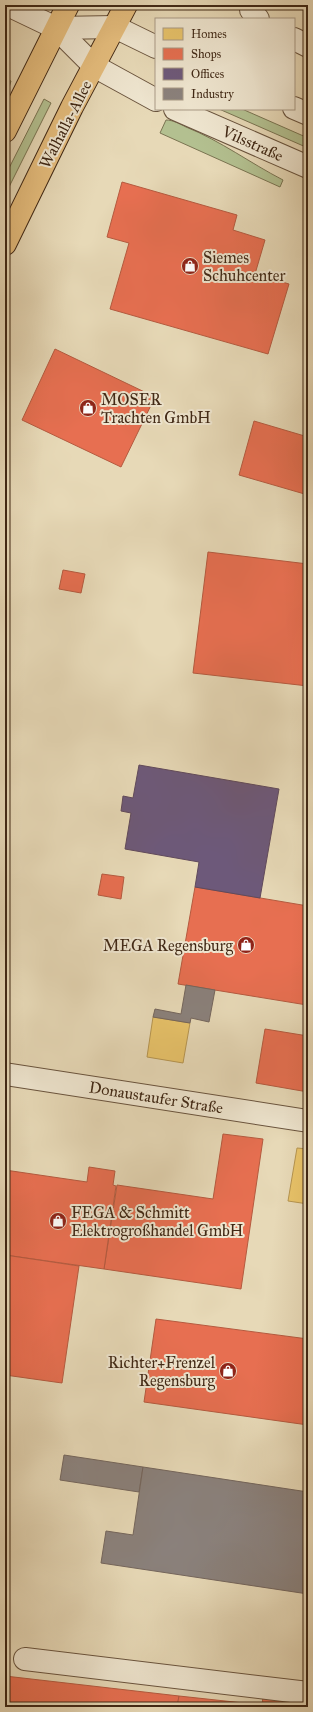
<svg xmlns="http://www.w3.org/2000/svg" width="313" height="1712" font-family="'IM FELL Great Primer',serif">
<style>
.green{fill:#b3c090;stroke:#7a7452}
.homes{fill:#e9c46a;stroke:#b69550}
.shops{fill:#e76f51;stroke:#b55a3f}
.offices{fill:#6d597a;stroke:#604a5c}
.industry{fill:#8a817c;stroke:#74665d}
.lines{fill:none;stroke-linecap:round;stroke-linejoin:round}
.minor-casing{stroke:#6a543e;stroke-width:24}
.major-casing{stroke:#402815;stroke-width:24}
.minor{stroke:#efe6d0;stroke-width:22}
.major{stroke:#e4bc7c;stroke-width:22}
.labels{text-anchor:middle;stroke-width:4;stroke-linejoin:round;paint-order:stroke}
.street-label{font-size:16px;fill:#402815;stroke:#efe6d0}
.poi-label{font-size:16px;fill:#402815;stroke:#efe6d0;text-anchor:start}
</style>
<rect width="100%" height="100%" fill="#e7d9b7"/>
<filter id="stains"><feTurbulence type="fractalNoise" baseFrequency=".005" numOctaves="4"/><feColorMatrix values="0 0 0 0 .2 0 0 0 0 .09 0 0 0 0 .02 0 0 0 .5 -.17"/></filter>
<radialGradient id="worn" r=".72"><stop offset=".6" stop-color="#630" stop-opacity="0"/><stop offset="1" stop-color="#630" stop-opacity=".3"/></radialGradient>
<g class="green">
<polygon points="5,79 11,81 5,101"/>
<polygon points="44,99 51,103 5,195 5,176"/>
<polygon points="219,109 242,109 308,138 308,148"/>
<path d="M 166,120 C 173,120 180,124 186,127 C 221,141 250,163 283,180 L 280,187 L 160,133 Z"/>
</g>
<g class="homes">
<polygon points="153,1017 190,1023 183,1063 147,1057"/>
<polygon points="297,1148 308,1149 308,1204 288,1201"/>
</g>
<g class="shops">
<polygon points="122,182 237,215 233,230 265,240 255,274 289,284 268,354 110,309 129,243 107,237"/>
<polygon points="55,349 155,397 121,467 22,420"/>
<polygon points="254,421 308,437 308,495 239,475"/>
<polygon points="208,552 308,564 308,686 193,673"/>
<polygon points="63,570 85,574 81,593 59,589"/>
<polygon points="102,874 124,877 121,899 98,895"/>
<polygon points="195,887 308,906 307,1005 178,984"/>
<polygon points="265,1029 308,1036 308,1092 256,1083"/>
<polygon points="223,1134 263,1139 241,1289 104,1269 117,1185 213,1199"/>
<polygon points="89,1167 115,1171 113,1185 116,1186 104,1269 5,1255 5,1170 87,1182"/>
<polygon points="5,1255 79,1266 62,1383 5,1375"/>
<polygon points="156,1319 308,1339 308,1425 144,1402"/>
<polygon points="5,1676 179,1696 177,1707 5,1707"/>
<polygon points="263,1694 308,1699 308,1707 262,1707"/>
<polygon points="179,1696 262,1705 262,1707 177,1707"/>
</g>
<polygon class="offices" points="139,765 279,789 260,898 195,887 199,862 125,849 131,813 121,811 122,804 123,796 133,798"/>
<g class="industry">
<polygon points="186,985 215,990 209,1022 191,1018 190,1023 153,1017 155,1009 181,1014"/>
<polygon points="64,1455 143,1467 139,1492 60,1480"/>
<polygon points="143,1467 308,1492 308,1594 101,1563 106,1531 133,1535"/>
</g>
<g class="lines">
<g class="minor-casing">
<g id="minor">
<polyline points="8,5 56,28 94,66 156,100"/>
<polyline points="251,5 251,10 258,19"/>
<polyline points="56,28 115,27 156,47"/>
<polyline points="294,39 308,46"/>
<polyline points="294,108 308,114"/>
<polyline points="175,109 308,167"/>
<polyline points="5,1074 308,1121"/>
<polyline points="25,1659 308,1693"/>
</g>
</g>
<g class="major-casing">
<g id="major">
<polyline points="5,131 68,5"/>
<polyline points="5,244 72,107 126,5"/>
</g>
</g>
<use href="#minor" class="minor"/>
<use href="#major" class="major"/>
</g>
<defs>
<g id="shop-disc" transform="scale(0.9)"><circle r="9.5" fill="#8f2418" stroke="#efe6d0"/><path d="M-5-2.5h2.3a2.7 3.5 0 0 1 5.4 0H5L5.5 6h-11ZM-1.5-2.5h3a1.5 2.3 0 0 0-3 0Z" fill="#fff"/></g>
</defs>
<g fill-rule="evenodd">
<use href="#shop-disc" x="190" y="266"/>
<use href="#shop-disc" x="88" y="408"/>
<use href="#shop-disc" x="246" y="945"/>
<use href="#shop-disc" x="58" y="1221"/>
<use href="#shop-disc" x="228" y="1371"/>
</g>
<g class="labels">
<g class="street-label">
<text transform="translate(65 124) rotate(-63)" y="6">Walhalla-Allee</text>
<text transform="translate(253 143) rotate(24)" y="6">Vilsstraße</text>
<text transform="translate(156 1097) rotate(9)" y="6">Donaustaufer Straße</text>
</g>
<g class="poi-label">
<text x="203" y="263">Siemes<tspan x="203" dy="18">Schuhcenter</tspan></text>
<text x="101" y="405">MOSER<tspan x="101" dy="18">Trachten GmbH</tspan></text>
<text x="233" y="951" text-anchor="end">MEGA Regensburg</text>
<text x="71" y="1218">FEGA &amp; Schmitt<tspan x="71" dy="18">Elektrogroßhandel GmbH</tspan></text>
<text x="215" y="1368" text-anchor="end">Richter+Frenzel<tspan x="215" dy="18">Regensburg</tspan></text>
</g>
</g>
<rect width="313" height="1712" fill="none" stroke="#e7d9b7" stroke-width="20"/>
<rect x="6" y="6" width="301" height="1700" fill="none" stroke="#402815" stroke-width="2"/>
<rect x="10" y="10" width="293" height="1692" fill="none" stroke="#402815"/>
<rect x="155" y="18" width="140" height="92" fill="#efe6d0" stroke="#a99a85"/>
<rect x="163" y="28" width="20" height="12" fill="#e9c46a" stroke="#a99a85"/>
<text x="191" y="38" font-size="12" fill="#402815">Homes</text>
<rect x="163" y="48" width="20" height="12" fill="#e76f51" stroke="#a99a85"/>
<text x="191" y="58" font-size="12" fill="#402815">Shops</text>
<rect x="163" y="68" width="20" height="12" fill="#6d597a" stroke="#a99a85"/>
<text x="191" y="78" font-size="12" fill="#402815">Offices</text>
<rect x="163" y="88" width="20" height="12" fill="#8a817c" stroke="#a99a85"/>
<text x="191" y="98" font-size="12" fill="#402815">Industry</text>
<rect width="100%" height="100%" filter="url(#stains)"/>
<rect width="100%" height="100%" fill="url(#worn)"/>
</svg>
